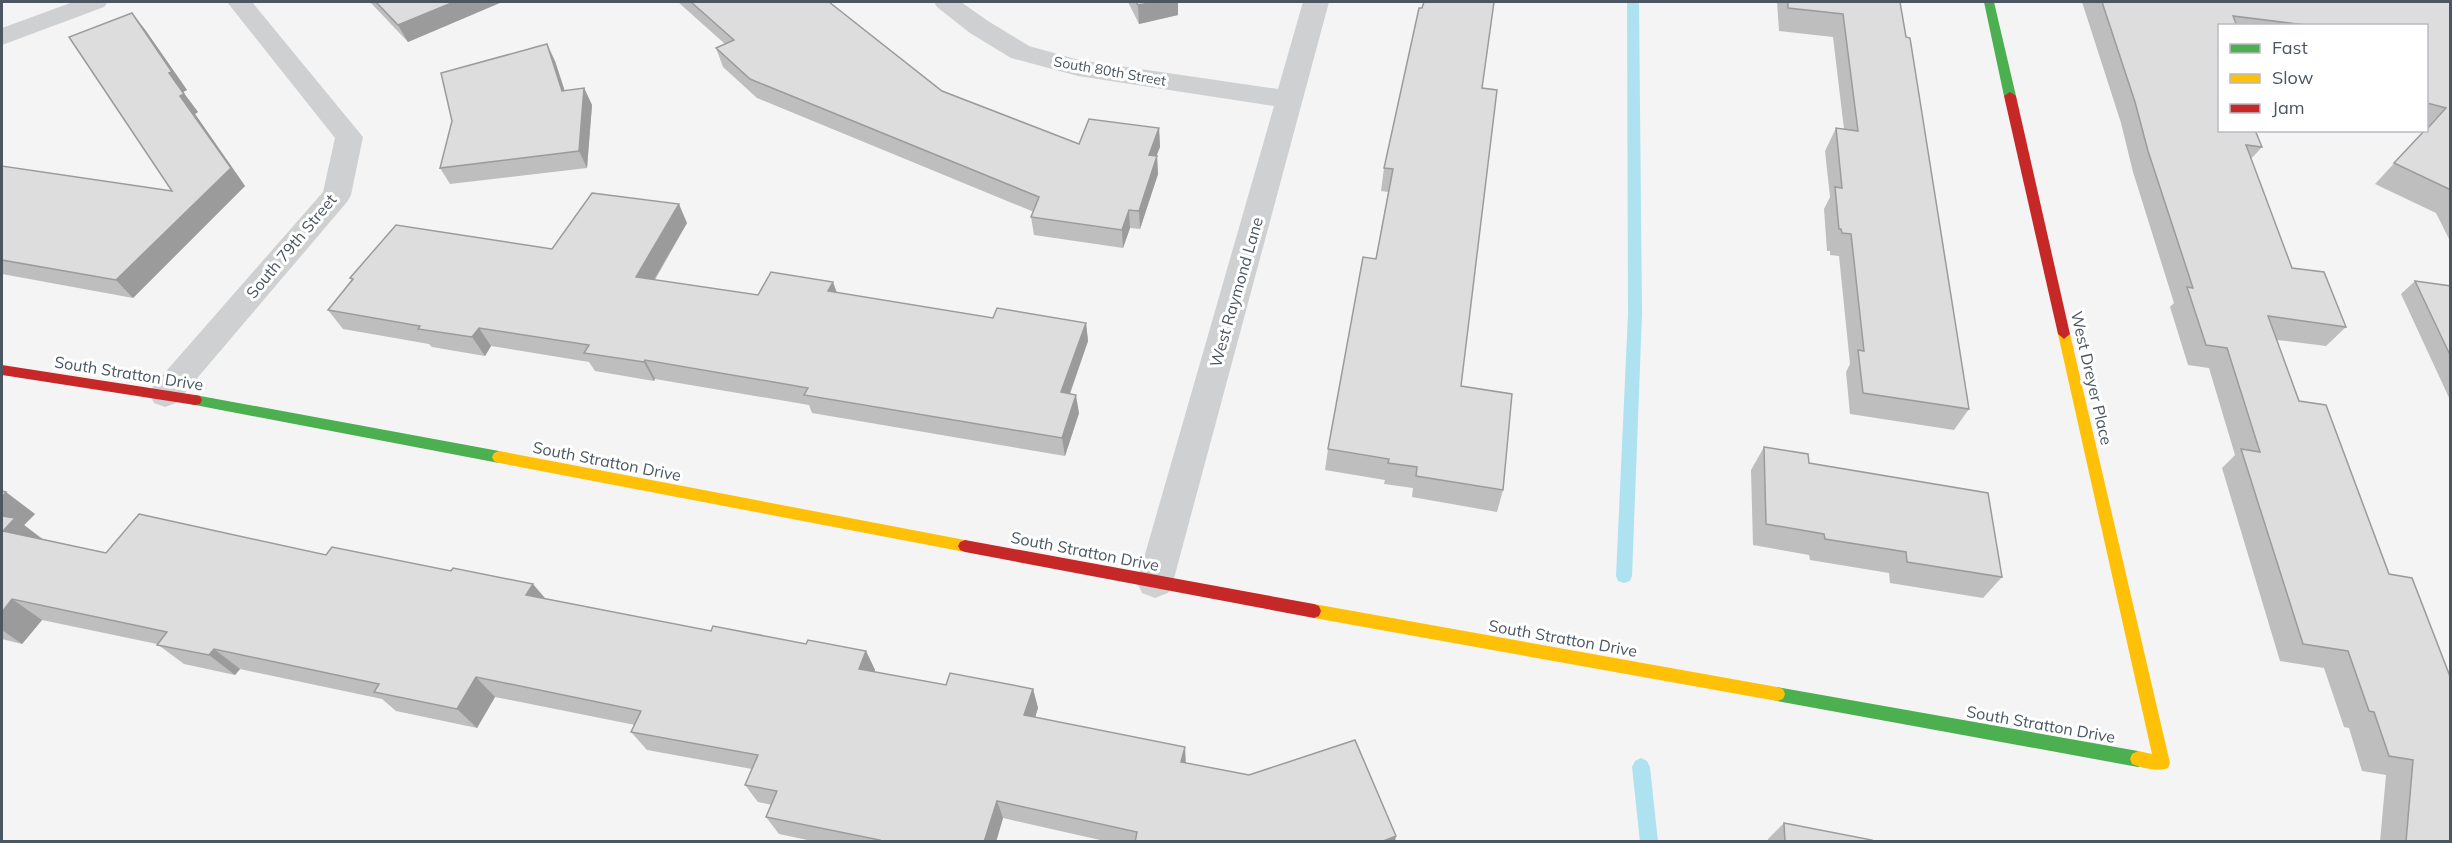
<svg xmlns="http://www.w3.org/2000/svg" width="2452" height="843" font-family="Mulish,sans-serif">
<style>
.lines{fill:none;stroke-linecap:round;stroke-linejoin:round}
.stream{fill:#aee2f0;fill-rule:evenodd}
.street{fill:#ced0d2;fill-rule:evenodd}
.fast{fill:#4caf50;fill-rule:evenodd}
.slow{fill:#ffc107;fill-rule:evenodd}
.jam{fill:#c62828;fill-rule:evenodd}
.wall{fill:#bebebf}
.shaded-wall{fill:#9b9b9b}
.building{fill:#ddddde;stroke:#9b9b9b;stroke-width:1.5}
.labels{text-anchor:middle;stroke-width:6;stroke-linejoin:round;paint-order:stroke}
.far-street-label{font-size:14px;fill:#4a5661;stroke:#fff}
.street-label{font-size:16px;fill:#4a5661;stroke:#fff}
</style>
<rect width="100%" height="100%" fill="#f4f4f4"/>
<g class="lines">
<g class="stream">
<polygon points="1627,2 1639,2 1642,314 1632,576 1630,581 1624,583 1618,581 1616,576 1628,314"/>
<polygon points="1641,758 1647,761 1650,767 1658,842 1640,842 1632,767 1635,761"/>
</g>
<g class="street">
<polygon points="73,2 108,2 104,7 2,45 2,28"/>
<polygon points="227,2 252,2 363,137 351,195 347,202 176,403 165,407 154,403 149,394 154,385 323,192 335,138"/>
<polygon points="934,2 961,2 988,21 1029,46 1079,60 1278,89 1303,2 1329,2 1173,582 1168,593 1155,598 1142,593 1137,582 1274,106 1078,76 1011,58 970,33 937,7"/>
</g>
<g class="fast">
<polygon points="1984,2 1994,2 2016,96 2014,99 2010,100 2004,96"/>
<polygon points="195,395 499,451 504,453 506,457 504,461 499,463 195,405 190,404 188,400 190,396"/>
<polygon points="1777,687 2138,751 2144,754 2146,759 2144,764 2138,767 1777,701 1771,699 1769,694 1771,689"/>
</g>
<g class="slow">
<path d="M 2064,329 L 2070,334 L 2170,763 L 2168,768 C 2158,772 2142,768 2132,764 L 2130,759 L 2132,754 L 2138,751 L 2152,754 L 2058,334 Z"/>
<polygon points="499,451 965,540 970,542 972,546 970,550 965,552 499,463 494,461 492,457 494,453"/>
<polygon points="1314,604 1777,687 1783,689 1785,694 1783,699 1777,701 1314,618 1309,616 1307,611 1309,606"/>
</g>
<g class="jam">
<polygon points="2010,92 2016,96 2070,334 2064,339 2058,334 2004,96"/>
<polygon points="2,365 195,395 200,396 202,400 200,404 195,405 2,375"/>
<polygon points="965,540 1314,604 1319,606 1321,611 1319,616 1314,618 965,552 960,550 958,546 960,542"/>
</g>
</g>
<g class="wall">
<polygon points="370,2 502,2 408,42"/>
<polygon points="678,2 829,2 942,91 1079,144 1159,128 1160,147 1156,156 1157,156 1158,174 1140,229 1130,228 1123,248 1034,235 1031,217 1034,212 757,98 723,67 716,48 725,44"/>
<polygon points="1128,2 1178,2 1178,15 1139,24"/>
<polygon points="1777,2 1900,2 1969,409 1954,430 1850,414 1846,372 1850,364 1839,256 1830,255 1830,251 1827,251 1824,209 1830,197 1825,151 1836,128 1844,129 1833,37 1779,31"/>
<polygon points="2082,2 2450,2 2451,243 2436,213 2375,184 2425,130 2427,130 2427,26 2220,26 2220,130 2262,147 2251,159 2292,268 2346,327 2326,346 2277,340 2451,842 2380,842 2386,775 2362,771 2349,728 2344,727 2324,668 2280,661 2222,468 2235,455 2209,368 2188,365 2170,307 2174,303 2133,172 2121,123"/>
<polygon points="132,13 146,31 187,90 183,92 198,112 195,114 245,186 133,298 2,274 2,166 172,191"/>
<polygon points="555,61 565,91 584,88 592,105 587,168 450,184 440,168"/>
<polygon points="1482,88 1461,386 1503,490 1497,512 1412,497 1413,488 1384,484 1385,480 1325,470 1328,449 1376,259 1388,192 1381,191 1384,168"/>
<polygon points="687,223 655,280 758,295 837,293 993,318 1086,323 1088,341 1070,394 1079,413 1065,456 812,413 809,405 655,379 654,381 595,371 589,362 491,346 485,356 432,347 429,344 343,329 328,310 352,280 350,278 552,249"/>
<polygon points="2415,281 2451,286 2451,402 2401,294"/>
<polygon points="1764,447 1809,463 2002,577 1983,598 1890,583 1889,573 1810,560 1809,555 1753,545 1751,470"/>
<polygon points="2,491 35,514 24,525 43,539 106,553 326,555 711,631 806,644 866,651 875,670 875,672 946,685 1033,689 1038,708 1035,717 1186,763 1395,842 1109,842 1003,818 996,842 817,842 779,834 766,817 772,805 758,802 745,785 752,769 647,750 631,732 635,725 495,697 477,728 396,711 382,699 240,669 235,675 184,664 157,644 42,620 22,644 2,639"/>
<polygon points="1784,823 1872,842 1768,842 1768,839"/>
</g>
<g class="shaded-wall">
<polygon points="454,2 502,2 408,42 398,25"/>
<polygon points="1156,2 1178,2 1178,15 1139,24 1138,5"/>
<polygon points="132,13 146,31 187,90 183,92 198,112 195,114 245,186 133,298 116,280 231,168 180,96"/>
<polygon points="547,44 555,61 570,108 562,91"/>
<polygon points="584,88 592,105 587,168 579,151"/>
<polygon points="1159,128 1160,147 1150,173 1149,155"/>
<polygon points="1157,156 1158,174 1140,229 1139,211"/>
<polygon points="679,204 687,223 645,295 636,277"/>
<polygon points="1129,210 1130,228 1123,248 1122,230"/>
<polygon points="833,282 840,301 828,291"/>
<polygon points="1086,323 1088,341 1064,410 1061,392"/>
<polygon points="479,328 491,346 485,356 472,337"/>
<polygon points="645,360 655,379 654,381 644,362"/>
<polygon points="1076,395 1079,413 1065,456 1062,438"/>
<polygon points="6,492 35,514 24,525 43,540 3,531 2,523 2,497"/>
<polygon points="533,584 550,604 526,595"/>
<polygon points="12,599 42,620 22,644 2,630 2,612"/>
<polygon points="214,649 240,669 235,675 209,655"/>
<polygon points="866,651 875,670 868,688 859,669"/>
<polygon points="476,677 495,697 477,728 457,709"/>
<polygon points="1033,689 1038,708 1030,734 1024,715"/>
<polygon points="1185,747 1186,765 1181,762"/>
<polygon points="997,801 1003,818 996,842 984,842"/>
<polygon points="1396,836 1395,842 1381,842"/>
</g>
<g class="building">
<polygon points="376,2 454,2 398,25"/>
<polygon points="691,2 829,2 942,91 1079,144 1089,119 1159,128 1149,155 1157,156 1139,211 1129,210 1122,230 1031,217 1039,197 750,79 716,48 734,40"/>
<polygon points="1136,2 1156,2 1138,5"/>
<polygon points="1424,2 1494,2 1482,88 1497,90 1461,386 1512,394 1503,490 1416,476 1417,467 1388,463 1389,459 1328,449 1363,257 1376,259 1393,169 1384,168 1419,8 1422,8"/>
<polygon points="1788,2 1900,2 1906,37 1910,38 1969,409 1863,393 1858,350 1864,351 1851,234 1842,233 1841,229 1839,229 1835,187 1842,188 1836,128 1858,131 1843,14 1788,8"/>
<polygon points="2102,2 2451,2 2451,190 2394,163 2425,130 2427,130 2427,129 2446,108 2427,103 2427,26 2313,26 2233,16 2237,26 2220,26 2220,130 2255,130 2262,147 2246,145 2292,268 2324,272 2346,327 2268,316 2299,401 2326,405 2389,574 2412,578 2451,679 2451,842 2406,842 2413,760 2389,756 2374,712 2369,711 2348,651 2303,644 2241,449 2260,452 2227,348 2206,345 2187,287 2193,288 2148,151 2135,102"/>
<polygon points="132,13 172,72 169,73 184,94 180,96 231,168 116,280 2,260 2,166 172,191 69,37"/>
<polygon points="547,44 562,91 584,88 579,151 440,168 452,121 441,73"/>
<polygon points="592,193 679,204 636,277 758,295 771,272 833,282 828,291 993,318 997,308 1086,323 1061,392 1076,395 1062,438 804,395 808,388 645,360 644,362 584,353 589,345 479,328 472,337 418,329 420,326 328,310 353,279 350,278 396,225 552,249"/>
<polygon points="2415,281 2451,286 2451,357"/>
<polygon points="1764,447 1808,454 1809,463 1988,493 2002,577 1907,562 1906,552 1825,539 1824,534 1766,524"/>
<polygon points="2,491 6,492 2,497"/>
<polygon points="139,514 326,555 332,547 451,571 453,568 533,584 526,595 711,631 713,626 806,644 808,640 866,651 859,669 946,685 950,673 1033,689 1024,715 1185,747 1181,762 1249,775 1355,740 1396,836 1381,842 1135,842 1137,832 997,801 984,842 880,842 880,840 766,817 777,791 745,785 758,755 631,732 641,711 476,677 457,709 374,692 379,684 214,649 209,655 157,645 167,632 12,599 2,612 2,516 15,518 3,531 106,553"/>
<polygon points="1784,823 1872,840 1872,842 1785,842"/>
</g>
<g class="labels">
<g class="far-street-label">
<text transform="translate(1110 71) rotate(10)" y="5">South 80th Street</text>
</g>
<g class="street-label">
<text transform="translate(291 246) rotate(-50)" y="6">South 79th Street</text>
<text transform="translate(1236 292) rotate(-74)" y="6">West Raymond Lane</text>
<text transform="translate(129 373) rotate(9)" y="6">South Stratton Drive</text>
<text transform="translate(2092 378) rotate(77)" y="6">West Dreyer Place</text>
<text transform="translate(607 461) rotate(11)" y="6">South Stratton Drive</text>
<text transform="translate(1085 551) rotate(11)" y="6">South Stratton Drive</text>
<text transform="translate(1563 638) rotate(10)" y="6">South Stratton Drive</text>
<text transform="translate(2041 724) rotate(10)" y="6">South Stratton Drive</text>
</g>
</g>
<rect width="2452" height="843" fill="none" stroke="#4a5661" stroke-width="6"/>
<rect x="2218" y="24" width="210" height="108" fill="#ffffff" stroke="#b7bbc0" stroke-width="1.5"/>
<rect x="2230" y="44" width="30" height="9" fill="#4caf50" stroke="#b7bbc0" stroke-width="1.5"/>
<text x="2272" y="54" font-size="18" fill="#4a5661">Fast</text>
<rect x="2230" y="74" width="30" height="9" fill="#ffc107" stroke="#b7bbc0" stroke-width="1.5"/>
<text x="2272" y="84" font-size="18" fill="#4a5661">Slow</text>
<rect x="2230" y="104" width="30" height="9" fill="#c62828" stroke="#b7bbc0" stroke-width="1.5"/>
<text x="2272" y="114" font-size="18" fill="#4a5661">Jam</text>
</svg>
